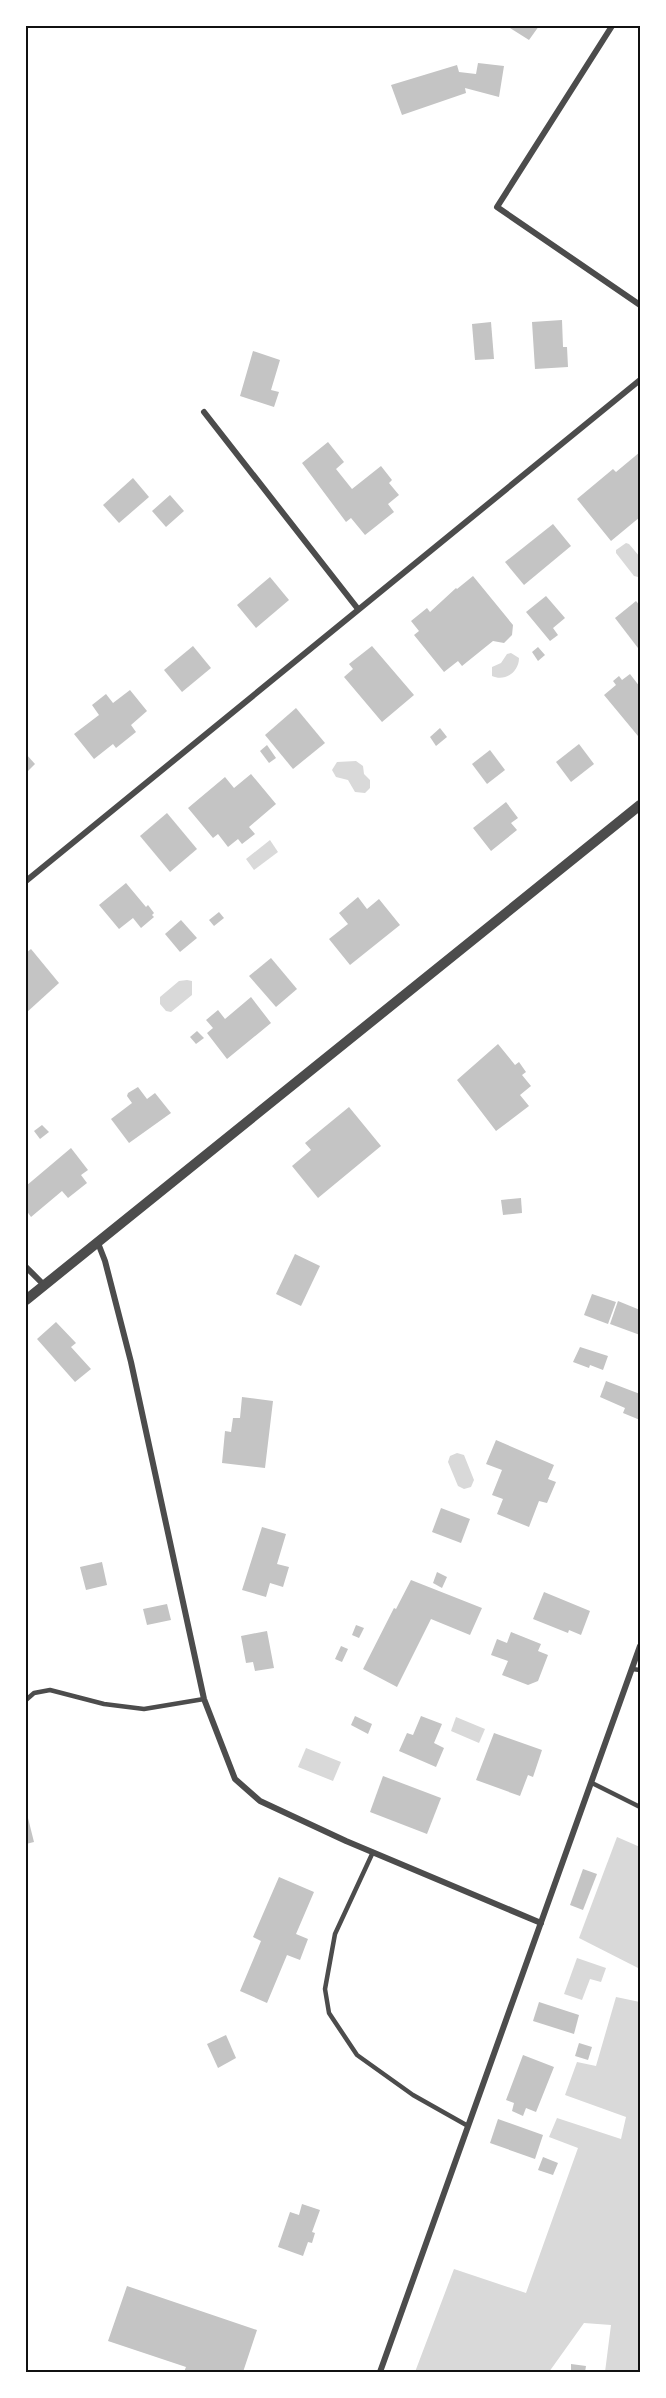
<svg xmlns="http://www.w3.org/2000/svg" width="666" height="2398" font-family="'Titillium Web',sans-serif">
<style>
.water{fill:#d9d9d9}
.building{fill:#c4c4c4}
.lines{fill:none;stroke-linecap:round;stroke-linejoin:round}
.service{stroke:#4c4c4c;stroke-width:4.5}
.minor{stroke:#4c4c4c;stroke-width:6}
.tertiary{stroke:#4c4c4c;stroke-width:10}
.neatline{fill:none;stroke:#111;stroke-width:2}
</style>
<rect width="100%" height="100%" fill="#fff"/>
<g class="water">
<polygon points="626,543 629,544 640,557 640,575 638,577 634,576 616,553 616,550"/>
<path d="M 511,653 L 519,658 C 519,672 505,682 492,676 L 492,667 L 501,663 L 507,654 Z"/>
<polygon points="356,761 363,766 364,774 370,780 370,788 365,793 355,792 348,780 336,777 332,770 337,762"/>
<polygon points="270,840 278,852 254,870 246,859"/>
<polygon points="187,980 192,981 192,995 171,1012 166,1011 160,1004 160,997 179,981"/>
<polygon points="457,1453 464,1455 474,1480 471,1487 464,1489 458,1486 448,1462 450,1456"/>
<polygon points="456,1717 485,1729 479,1743 451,1731"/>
<polygon points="306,1748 341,1762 333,1781 298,1767"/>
<polygon points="617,1837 640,1847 640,1969 579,1938"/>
<polygon points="577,1958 606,1968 601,1982 590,1979 582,2000 564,1994"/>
<polygon points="616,1997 640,2002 640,2372 605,2372 611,2325 584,2323 549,2372 415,2372 454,2269 526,2293 578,2148 549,2137 557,2118 621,2139 626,2117 565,2095 577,2062 596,2066"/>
</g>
<g class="building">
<polygon points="507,26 539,26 529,40"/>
<polygon points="478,63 504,66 499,97 465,88 466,93 402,115 391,85 457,65 459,72 476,74"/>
<polygon points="562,320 563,347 567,347 568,367 535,369 532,322"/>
<polygon points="491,322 494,359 475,360 472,324"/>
<polygon points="253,351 280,360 271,390 279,392 274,407 240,396"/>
<polygon points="328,442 344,462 336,469 352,489 381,466 392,480 389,483 399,495 388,504 394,512 365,535 351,518 346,522 302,463"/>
<polygon points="640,452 640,514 639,515 640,517 611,541 577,499 613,469 616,472"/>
<polygon points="133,478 149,497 119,523 103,505"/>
<polygon points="170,495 184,511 166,527 152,511"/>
<polygon points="553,524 571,546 524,585 505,562"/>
<polygon points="473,576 513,625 512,635 504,643 493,641 462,666 458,661 444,672 414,635 419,631 411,621 427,608 430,612 456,588 457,589"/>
<polygon points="270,577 289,600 256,628 237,605"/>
<polygon points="546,596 565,618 553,628 558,635 550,641 526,612"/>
<polygon points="636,601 640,606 640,646 638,648 615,618"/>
<polygon points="193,646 211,668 182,692 164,670"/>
<polygon points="372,646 414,695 382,722 344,677 353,669 349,664"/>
<polygon points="538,647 545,655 538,661 532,652"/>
<polygon points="630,674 640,687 640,734 638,736 604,695 616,685 613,681 619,676 622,680"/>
<polygon points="130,690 147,711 131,725 136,732 116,748 113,744 94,759 74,734 99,715 92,705 106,694 113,703"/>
<polygon points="296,708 325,743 293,769 265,735"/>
<polygon points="440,728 447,737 436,746 430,737"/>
<polygon points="579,744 594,764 571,782 556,762"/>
<polygon points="267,745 276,758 269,763 260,751"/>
<polygon points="490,750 505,770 487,784 472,764"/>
<polygon points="26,754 35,764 26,773"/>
<polygon points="251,774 276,804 249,827 255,834 242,844 238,839 228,847 218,834 213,838 188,808 225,777 234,788"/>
<polygon points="506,802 518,818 511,823 517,830 491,851 473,828"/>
<polygon points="167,813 197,849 170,872 140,836"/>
<polygon points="126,883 146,907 148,905 154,913 152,915 154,917 141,928 133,918 119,929 99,905"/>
<polygon points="358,897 367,909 379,899 400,925 350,965 329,939 348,924 339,913"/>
<polygon points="219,912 224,918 214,926 209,920"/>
<polygon points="181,920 197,938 180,952 165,934"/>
<polygon points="31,949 59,983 26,1013 26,953"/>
<polygon points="271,958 297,989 276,1007 249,976"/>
<polygon points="251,997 271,1023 227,1059 207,1033 213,1028 206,1020 218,1010 225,1019"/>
<polygon points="197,1031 204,1038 196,1044 190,1037"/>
<polygon points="498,1044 515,1065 519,1062 526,1072 522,1075 531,1086 520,1095 529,1106 496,1131 457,1080"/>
<polygon points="138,1087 147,1099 155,1093 171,1113 129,1143 111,1119 132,1103 127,1096 128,1093"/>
<polygon points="349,1107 381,1146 318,1198 292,1166 311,1150 305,1143"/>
<polygon points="42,1125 49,1132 40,1139 34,1131"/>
<polygon points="71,1148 88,1170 81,1175 87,1183 68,1198 62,1191 31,1217 26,1210 26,1186"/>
<polygon points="521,1198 522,1213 503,1215 501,1200"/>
<polygon points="295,1254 320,1266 301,1306 276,1294"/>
<polygon points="592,1294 616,1302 608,1324 584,1315"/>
<polygon points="618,1301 640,1310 640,1335 610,1324"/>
<polygon points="56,1322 76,1343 71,1347 91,1369 75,1382 37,1339"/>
<polygon points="580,1347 608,1356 603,1370 590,1365 589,1368 573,1362"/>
<polygon points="606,1381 640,1394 640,1420 623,1413 625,1408 600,1397"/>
<polygon points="242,1397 273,1401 265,1468 222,1463 225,1431 231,1432 233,1418 240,1418"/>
<polygon points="496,1440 554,1465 548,1479 556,1482 547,1503 539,1501 529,1527 497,1514 503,1499 492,1495 502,1470 486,1464"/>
<polygon points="441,1508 470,1519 461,1543 432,1532"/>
<polygon points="262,1527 286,1534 277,1564 289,1567 283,1587 270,1583 266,1597 242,1590"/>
<polygon points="102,1562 107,1585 86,1590 80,1567"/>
<polygon points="437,1572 447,1577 442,1588 433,1583"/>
<polygon points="411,1580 482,1608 470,1635 431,1619 397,1687 363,1669 394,1608 396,1609"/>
<polygon points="544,1592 590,1611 581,1635 569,1630 568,1633 533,1619"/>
<polygon points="167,1604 171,1620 147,1625 143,1609"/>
<polygon points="356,1625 364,1628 359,1638 352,1635"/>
<polygon points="267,1631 274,1668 255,1671 253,1662 246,1663 241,1636"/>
<polygon points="511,1632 541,1644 538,1651 548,1655 538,1681 528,1685 502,1675 508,1661 491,1655 497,1639 507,1643"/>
<polygon points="341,1646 348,1649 342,1662 335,1659"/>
<polygon points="355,1716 372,1724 368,1734 351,1725"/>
<polygon points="421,1716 442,1724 434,1743 444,1748 436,1767 399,1751 407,1733 413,1735"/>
<polygon points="494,1733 542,1750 533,1777 528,1775 520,1796 476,1780"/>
<polygon points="383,1776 441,1798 427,1834 370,1812"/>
<polygon points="26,1810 34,1842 26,1844"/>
<polygon points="583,1869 597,1874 583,1910 570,1905"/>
<polygon points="279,1877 314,1892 296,1934 308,1939 300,1960 287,1955 267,2003 240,1991 261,1941 253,1937"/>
<polygon points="539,2002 579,2015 574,2034 533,2021"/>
<polygon points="226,2035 236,2058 218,2068 207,2044"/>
<polygon points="579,2043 592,2047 588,2060 575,2056"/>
<polygon points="523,2055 554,2067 536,2112 526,2108 523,2116 512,2111 514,2103 506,2100"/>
<polygon points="498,2119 543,2135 535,2159 490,2143"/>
<polygon points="543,2157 558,2163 553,2175 538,2170"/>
<polygon points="302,2204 320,2210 312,2232 315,2233 312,2243 308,2242 303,2256 278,2247 290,2212 299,2215"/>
<polygon points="127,2286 257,2330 243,2372 184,2372 186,2367 108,2341"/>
<polygon points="571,2364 586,2366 585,2372 571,2372"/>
</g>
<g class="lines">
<g class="service">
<polyline points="632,1669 640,1670"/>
<polyline points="26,1700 34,1693 50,1690 104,1704 144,1709 204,1699"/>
<polyline points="592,1783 640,1807"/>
<polyline points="373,1852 335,1934 325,1989 329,2013 357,2055 413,2095 468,2126"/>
</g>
<g class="minor">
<polyline points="612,26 497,207 640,305"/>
<polyline points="204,412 358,609"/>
<polyline points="26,881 640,380"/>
<polyline points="98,1243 105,1261 131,1362 204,1699 235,1779 260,1801 346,1841 541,1923"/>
<polyline points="26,1267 44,1285"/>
<polyline points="380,2372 640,1646"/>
</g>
<polyline class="tertiary" points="26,1300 640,805"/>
</g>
<rect width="666" height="2398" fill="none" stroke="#ffffff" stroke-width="54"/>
<rect x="27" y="27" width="612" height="2344" class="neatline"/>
</svg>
